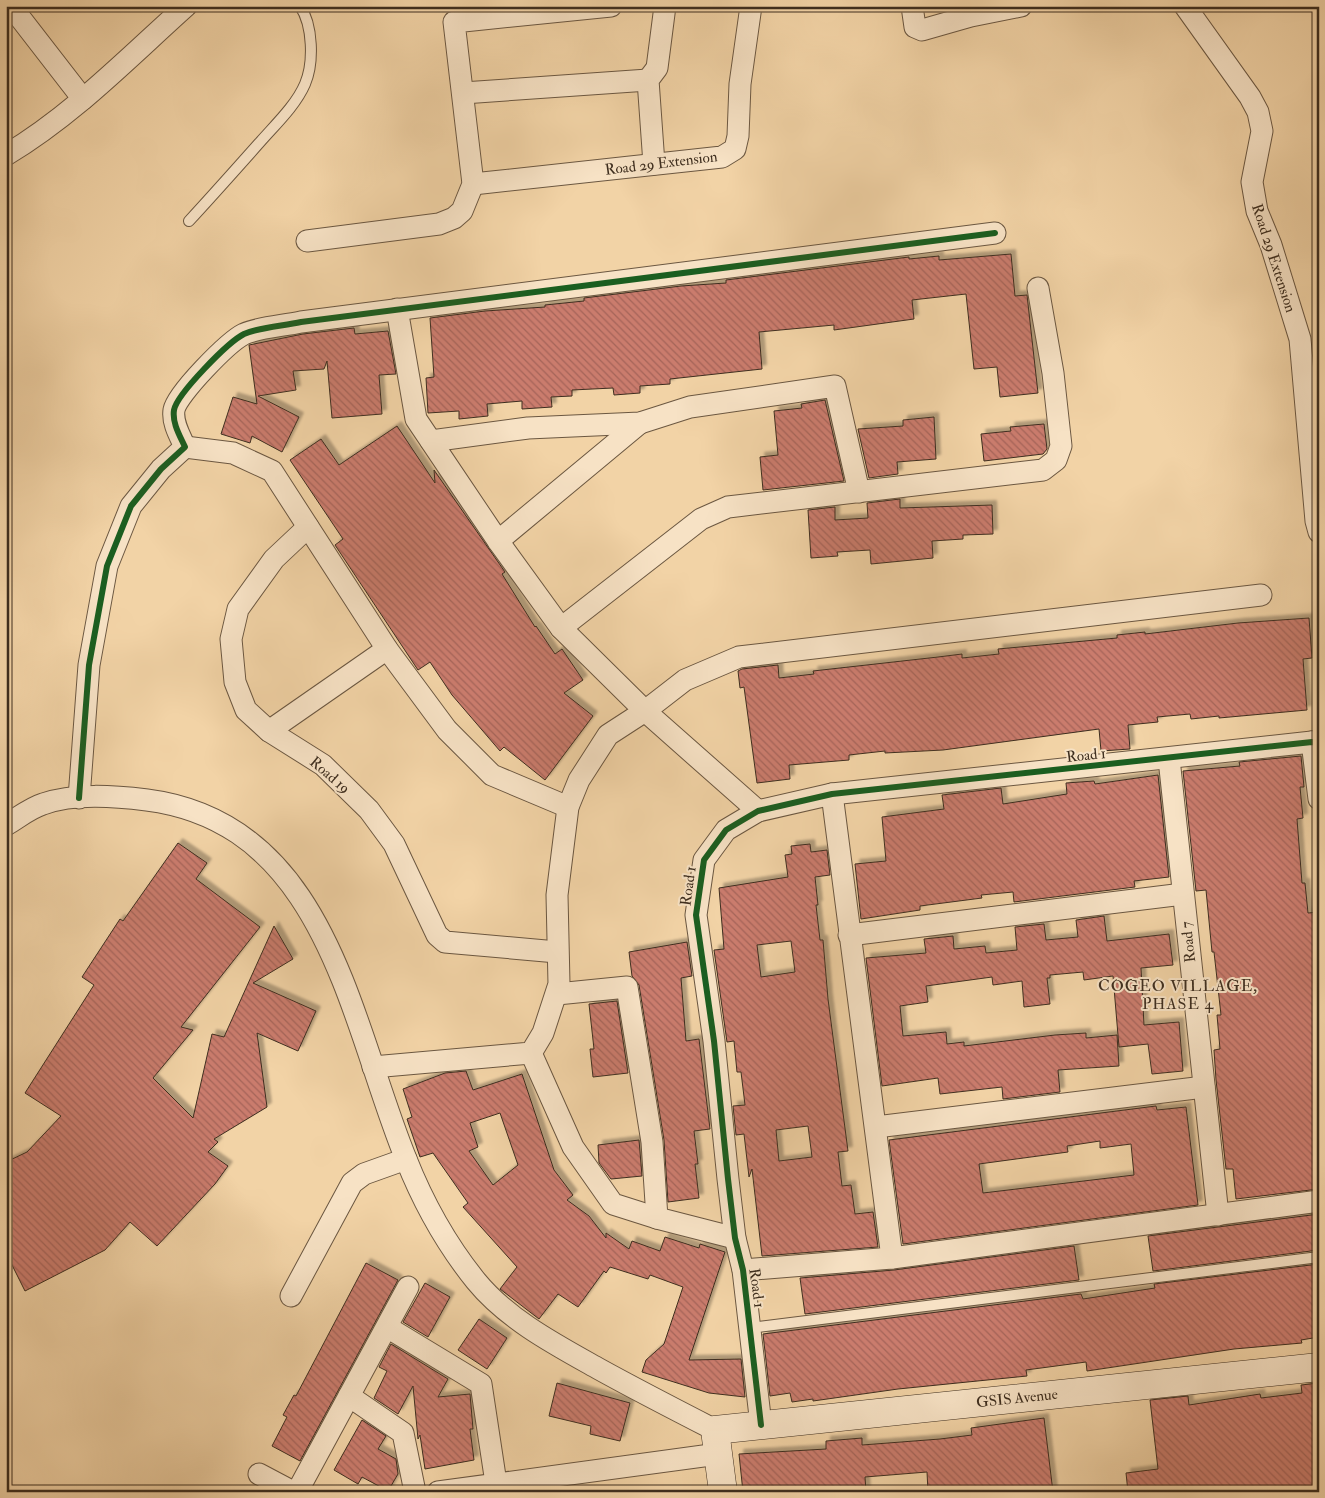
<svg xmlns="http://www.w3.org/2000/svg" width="1325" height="1498" font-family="'IM FELL Double Pica',serif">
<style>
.building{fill:url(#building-back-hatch);stroke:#3e2e1f;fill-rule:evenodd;filter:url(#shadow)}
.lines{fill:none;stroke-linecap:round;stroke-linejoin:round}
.lane-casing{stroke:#6b5741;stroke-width:12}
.street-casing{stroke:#6b5741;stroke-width:23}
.secondary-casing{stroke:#3e2e1f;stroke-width:29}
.lane{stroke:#f7e2c5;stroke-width:10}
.street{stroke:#f7e2c5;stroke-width:21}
.secondary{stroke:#f7e2c5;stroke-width:28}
.cycleway-casing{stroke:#f7e2c5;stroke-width:9}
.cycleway{stroke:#1b5e20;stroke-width:6}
.labels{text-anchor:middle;stroke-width:4;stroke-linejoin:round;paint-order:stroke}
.street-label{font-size:15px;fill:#3e2e1f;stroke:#f7e2c5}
.neighbourhood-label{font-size:16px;letter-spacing:1px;fill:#3e2e1f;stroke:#f7e2c5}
</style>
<defs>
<pattern id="building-back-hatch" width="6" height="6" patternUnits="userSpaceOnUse" patternTransform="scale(1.25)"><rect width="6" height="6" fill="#ca7b6d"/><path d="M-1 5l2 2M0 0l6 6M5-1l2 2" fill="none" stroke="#a56559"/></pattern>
<filter id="shadow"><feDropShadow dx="4.5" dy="-4.5" stdDeviation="1" flood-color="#0004"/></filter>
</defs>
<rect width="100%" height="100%" fill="#f2d3a6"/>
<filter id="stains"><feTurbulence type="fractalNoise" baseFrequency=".004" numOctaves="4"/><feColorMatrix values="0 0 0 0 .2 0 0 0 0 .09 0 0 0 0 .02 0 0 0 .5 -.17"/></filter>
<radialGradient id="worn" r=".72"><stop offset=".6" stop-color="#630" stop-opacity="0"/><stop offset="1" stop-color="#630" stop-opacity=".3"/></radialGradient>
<g class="building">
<polygon points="1011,254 1015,296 1027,295 1038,393 1000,397 997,367 974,369 966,294 912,300 914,319 834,330 834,325 759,332 762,369 670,379 670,384 640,386 640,393 614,395 613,388 572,390 572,396 551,397 552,407 522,409 522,401 487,404 488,416 459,419 459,411 428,413 426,378 434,377 430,318 485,311 545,307 545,305 584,301 584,298 681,286 726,283 726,280 909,257 909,259 939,256 939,260"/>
<polygon points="354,328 355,334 388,331 396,374 379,375 382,414 332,418 327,361 324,369 293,371 296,390 258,396 299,417 282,452 252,436 250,443 221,434 233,397 257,404 249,345 303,334"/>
<polygon points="825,400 844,481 763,490 760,457 778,455 774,411 802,408 801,404"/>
<polygon points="934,417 936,459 897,462 898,474 869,478 858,429 903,426 903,420"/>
<polygon points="1044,424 1047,449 1043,454 984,461 981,434 1011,431 1010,427"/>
<polygon points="397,426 435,483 434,470 505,572 502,574 535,627 536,626 555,654 562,649 583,680 564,693 593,716 545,780 504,747 500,751 452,695 430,662 418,670 335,545 343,539 290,460 321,439 339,465"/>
<polygon points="900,499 900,508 992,505 993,534 963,535 963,539 932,541 933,558 871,564 870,550 837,552 838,556 811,558 808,510 835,507 835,520 868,518 867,503"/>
<polygon points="1309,618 1312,658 1303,659 1307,710 1219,718 1219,716 1191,719 1190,714 1157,717 1158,722 1128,725 1130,749 1101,751 1099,729 943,750 885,753 885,751 849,755 849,760 789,765 790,779 757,783 744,687 740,688 738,671 742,669 778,665 779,678 814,674 813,671 938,657 962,654 962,658 999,654 998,649 1117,638 1117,635 1145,632 1145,634 1238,623"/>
<polygon points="1301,756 1304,787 1300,787 1303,818 1297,819 1302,883 1305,883 1308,913 1319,912 1319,1033 1315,1034 1317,1069 1319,1069 1319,1189 1236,1199 1233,1169 1226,1169 1216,1080 1214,1050 1220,1049 1217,1015 1221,1015 1214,952 1212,952 1206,890 1196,891 1183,771 1240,766 1239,762"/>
<polygon points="1158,775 1169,877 1134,881 1135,887 1014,902 1013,892 981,895 982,898 920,906 920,910 861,919 855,864 886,861 882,817 944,809 942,795 1001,788 1003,804 1067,794 1066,783 1094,781 1095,784"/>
<polygon points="178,843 207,863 196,879 260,927 181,1027 193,1030 153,1078 193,1118 212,1034 224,1037 274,926 293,959 253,983 316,1011 298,1051 257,1033 267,1107 214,1139 218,1142 208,1152 228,1166 215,1184 157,1246 130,1222 105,1250 25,1291 6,1253 6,1162 27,1152 61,1116 25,1093 94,985 82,977 120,919 123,921"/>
<path d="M 810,844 L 811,852 L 827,850 L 830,875 L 815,877 L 818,905 L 816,905 L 820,940 L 823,940 L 828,999 L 848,1151 L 838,1152 L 842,1186 L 851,1185 L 855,1214 L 873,1212 L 878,1247 L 762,1256 L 752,1169 L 749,1177 L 744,1134 L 736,1135 L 733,1106 L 745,1105 L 741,1072 L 737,1072 L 734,1041 L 727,1042 L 714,950 L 724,949 L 719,888 L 788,877 L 785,855 L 792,854 L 791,846 ZM 791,941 L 795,972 L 761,977 L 757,945 ZM 808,1126 L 812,1157 L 779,1161 L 776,1130 Z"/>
<polygon points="1104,916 1107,941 1169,934 1173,965 1141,968 1144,1025 1179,1022 1183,1071 1152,1074 1148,1044 1119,1047 1113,976 1084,980 1083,972 1050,975 1050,978 1047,978 1050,1004 1024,1007 1022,981 993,985 992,977 926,986 928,1002 900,1006 903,1036 946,1032 947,1044 964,1042 964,1046 1055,1035 1086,1033 1086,1038 1117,1035 1119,1066 1058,1070 1060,1092 1003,1099 1002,1087 940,1094 938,1078 882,1086 866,958 926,953 924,939 953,936 954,949 985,946 986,953 1017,950 1015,927 1044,924 1046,940 1078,937 1076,920"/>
<polygon points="687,942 692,976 681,978 686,1041 699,1039 710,1129 694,1131 698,1164 695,1164 699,1198 668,1202 664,1140 639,985 632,976 629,952"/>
<polygon points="617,1001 628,1073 593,1077 590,1049 594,1049 589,1004"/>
<path d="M 466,1071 L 473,1090 L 522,1074 L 554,1170 L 573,1195 L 567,1200 L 589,1216 L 606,1238 L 606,1233 L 629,1249 L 632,1241 L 660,1251 L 665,1237 L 699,1248 L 700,1244 L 725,1252 L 689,1360 L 741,1359 L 745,1397 L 709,1393 L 642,1372 L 646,1360 L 664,1344 L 683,1287 L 650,1275 L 648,1279 L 610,1267 L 606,1273 L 604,1271 L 578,1307 L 558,1294 L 539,1319 L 500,1289 L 517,1267 L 463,1207 L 468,1203 L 433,1153 L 420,1157 L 407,1119 L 412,1117 L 403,1089 L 445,1073 ZM 500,1113 L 518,1165 L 493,1185 L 469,1151 L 478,1147 L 470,1123 Z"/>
<path d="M 1156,1106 L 1157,1110 L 1186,1107 L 1198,1205 L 903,1244 L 889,1140 ZM 1100,1141 L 1100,1148 L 1131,1144 L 1134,1175 L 983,1193 L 979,1164 L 1068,1152 L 1067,1146 Z"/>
<polygon points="639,1140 642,1176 611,1179 599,1163 598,1145"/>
<polygon points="1319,1214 1319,1250 1153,1271 1148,1236"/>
<polygon points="1074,1246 1079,1280 805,1314 800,1278 894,1270"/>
<polygon points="366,1263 398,1280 300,1461 272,1446 287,1417 283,1415 294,1395 296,1396"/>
<polygon points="1319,1264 1319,1337 1301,1340 1302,1343 1234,1349 1087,1371 1086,1362 1026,1370 1027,1376 898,1389 813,1401 813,1399 792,1402 790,1393 770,1396 763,1334 1081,1294 1083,1299 1155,1288 1154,1284"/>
<polygon points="425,1283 450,1297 428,1337 403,1322"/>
<polygon points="479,1319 507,1338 487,1369 458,1350"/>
<polygon points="391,1344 448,1379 438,1397 470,1394 473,1429 470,1429 474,1460 425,1469 420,1435 418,1439 413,1386 398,1414 374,1398 387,1371 379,1367"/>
<polygon points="557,1383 630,1403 620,1441 590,1434 591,1426 549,1416"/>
<polygon points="1319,1383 1319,1492 1128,1492 1126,1473 1158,1469 1150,1400 1188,1396 1189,1405 1260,1394 1261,1398 1302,1393 1301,1385"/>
<polygon points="1044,1418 1053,1492 928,1492 927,1472 865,1477 866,1492 743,1492 739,1454 826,1449 826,1441 862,1438 862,1445 940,1439 972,1435 971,1428"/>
<polygon points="362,1420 386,1436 378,1449 396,1459 398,1474 388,1491 362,1477 358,1484 334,1470"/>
</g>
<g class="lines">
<g class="lane-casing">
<g id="lane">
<path d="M 189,221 C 213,195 237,168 261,141 C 276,124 296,105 305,84 C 314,63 313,25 300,6"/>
<polyline points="750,1328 1319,1257"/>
</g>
</g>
<g class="street-casing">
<g id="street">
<polyline points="11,6 83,99"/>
<polyline points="912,6 915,27 922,30 971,16 1021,6"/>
<polyline points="1185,6 1250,97 1258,112 1262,131 1252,182 1257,211 1271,245 1300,339 1316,521 1319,532"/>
<polyline points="463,93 648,80"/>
<path d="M 6,155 C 73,115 128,58 186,6"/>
<polyline points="654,164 648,80 657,68 665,6"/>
<polyline points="473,184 722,157 735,149 738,136 740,84 751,6"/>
<polyline points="307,241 439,224 454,218 462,211 473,184 454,22 611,6"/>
<polyline points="397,309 416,419 498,541 561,628 645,711 758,811"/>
<polyline points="431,441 528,428 640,423 690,407 835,386 859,492"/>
<polyline points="185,447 233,453 272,471 387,649 447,730 492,775 568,807"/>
<polyline points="308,527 274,559 238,609 231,639 235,682 246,710 269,731 323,765 369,810 394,844 437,935 445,942 557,952"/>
<polyline points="498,541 640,423"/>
<polyline points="561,628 701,519 728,507 1043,470 1056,460 1061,446 1053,373 1038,288"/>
<polyline points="269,731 387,649"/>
<polyline points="1312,742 1319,799"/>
<polyline points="1169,759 1218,1215"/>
<polyline points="832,794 892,1258"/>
<path d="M 79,798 L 89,665 L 107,566 L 131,506 L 161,469 L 185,447 C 180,436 172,423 174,410 C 177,394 228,342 244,334 C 260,327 283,326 301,322 L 995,233"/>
<path d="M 6,825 C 18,818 30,808 43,804 C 74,793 114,796 147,800 C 327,823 350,1022 406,1159 C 423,1202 447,1245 476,1281 C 508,1320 556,1345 599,1369 C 637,1390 676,1410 715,1430"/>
<polyline points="849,935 1183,894"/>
<polyline points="557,994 627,987 652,1142 657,1218 735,1238"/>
<polyline points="531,1053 573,1147 613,1204 657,1218"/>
<polyline points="373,1067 531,1053 543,1033 559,984 557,895 568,807 579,780 608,735 645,711 685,680 739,657 1261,595"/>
<polyline points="876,1127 1204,1087"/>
<polyline points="743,1270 892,1258 1319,1201"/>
<polyline points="291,1296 352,1183 364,1174 406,1159"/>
<polyline points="387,1327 481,1384 496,1483"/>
<polyline points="349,1396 403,1433 415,1492"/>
<polyline points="761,1425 743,1270 735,1238 728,1179 714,1041 696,915 704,860 726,830 758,811 832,794 1312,742 1319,743"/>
<polyline points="259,1474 293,1492"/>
<polyline points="297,1492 408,1287"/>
<polyline points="438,1492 718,1454"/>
</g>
</g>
<g class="secondary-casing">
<polyline id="secondary" points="723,1492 715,1430 1319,1367"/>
</g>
<use href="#lane" class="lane"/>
<use href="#street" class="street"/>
<use href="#secondary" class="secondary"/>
<g class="cycleway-casing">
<g id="cycleway">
<path d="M 79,798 L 89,665 L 107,566 L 131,506 L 161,469 L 185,447 C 180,436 172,423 174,410 C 177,394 228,342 244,334 C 260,327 283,326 301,322 L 995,233"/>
<polyline points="761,1425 743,1270 735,1238 728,1179 714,1041 696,915 704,860 726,830 758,811 832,794 1312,742 1319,743"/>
</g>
</g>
<use href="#cycleway" class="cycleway"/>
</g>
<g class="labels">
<g class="street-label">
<text transform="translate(661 163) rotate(-7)" y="5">Road 29 Extension</text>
<text transform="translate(1274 258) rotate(72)" y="5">Road 29 Extension</text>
<text transform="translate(1086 755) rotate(-6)" y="5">Road 1</text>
<text transform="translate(330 775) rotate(41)" y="5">Road 19</text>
<text transform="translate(688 886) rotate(-82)" y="5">Road 1</text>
<text transform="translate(1188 942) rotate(-96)" y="5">Road 7</text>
<text transform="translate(757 1288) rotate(82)" y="5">Road 1</text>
<text transform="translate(1017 1398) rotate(-6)" y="5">GSIS Avenue</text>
</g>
<g class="neighbourhood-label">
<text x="1178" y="991">COGEO VILLAGE,<tspan x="1178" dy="18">PHASE 4</tspan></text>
</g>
</g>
<rect width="1325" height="1498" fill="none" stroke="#f2d3a6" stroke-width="25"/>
<rect x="8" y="8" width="1310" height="1483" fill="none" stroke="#3e2e1f" stroke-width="2.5"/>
<rect x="12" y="12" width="1300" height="1473" fill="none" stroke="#3e2e1f"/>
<rect width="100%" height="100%" filter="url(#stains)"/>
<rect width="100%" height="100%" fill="url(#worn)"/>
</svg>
